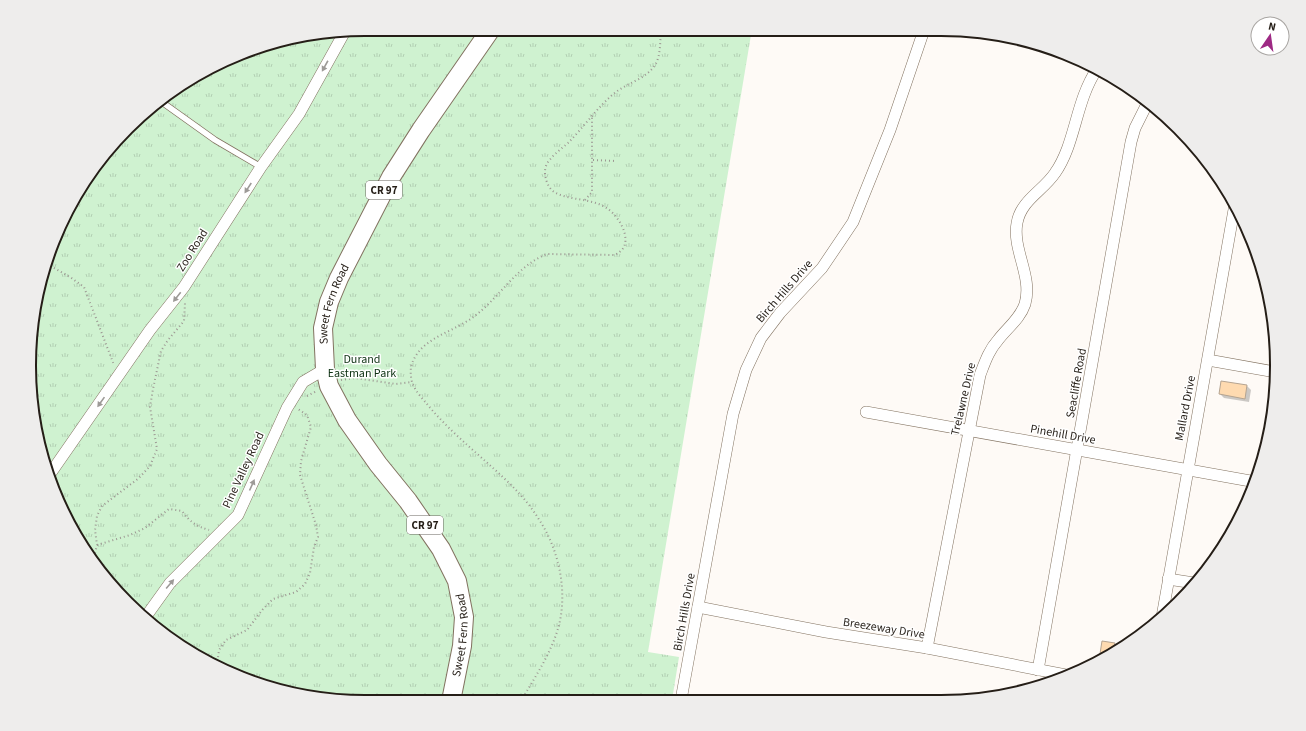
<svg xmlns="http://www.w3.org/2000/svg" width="1306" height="731" font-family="'Source Sans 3',sans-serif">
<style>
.park{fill:url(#park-tufts)}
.shadow{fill:#0003}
.building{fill:#fedab0;stroke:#b5a491}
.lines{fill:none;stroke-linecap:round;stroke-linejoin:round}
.lane-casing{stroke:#827260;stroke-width:7}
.street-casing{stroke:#827260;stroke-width:12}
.primary-casing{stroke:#827260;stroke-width:20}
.path{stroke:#9c9792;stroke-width:2;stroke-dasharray:1 3;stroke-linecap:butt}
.lane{stroke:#fff;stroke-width:5.5}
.street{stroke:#fff;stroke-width:11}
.primary{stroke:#fff;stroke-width:18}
.oneway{fill:#9d9a97}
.labels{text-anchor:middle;stroke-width:3;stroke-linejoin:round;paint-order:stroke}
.shield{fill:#fff;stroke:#66625d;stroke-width:1}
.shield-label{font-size:11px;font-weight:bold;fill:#251e17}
.street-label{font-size:12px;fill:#251e17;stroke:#fff}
.park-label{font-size:12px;fill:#0e3213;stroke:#fff}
.rim{fill:none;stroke:#251e17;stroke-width:2}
</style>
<defs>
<pattern id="park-tufts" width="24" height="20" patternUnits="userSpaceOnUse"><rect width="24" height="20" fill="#cff2d0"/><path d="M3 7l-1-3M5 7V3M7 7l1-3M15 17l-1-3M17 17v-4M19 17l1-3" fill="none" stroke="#b2cfb2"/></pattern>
</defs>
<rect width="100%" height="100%" fill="#fefaf6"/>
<polygon class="park" points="366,29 752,29 648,652 679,657 672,700 344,701 278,690 197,657 112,587 55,494 30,387 41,278 86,178 161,98 258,47"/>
<g class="shadow">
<polygon points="1247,386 1251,390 1249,402 1224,398 1220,394"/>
<polygon points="1114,644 1118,650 1100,659"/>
</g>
<g class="building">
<polygon points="1221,381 1247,385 1245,399 1219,394"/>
<polygon points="1102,641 1115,643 1113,652 1099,660"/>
</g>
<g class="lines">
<g class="lane-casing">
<polyline id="lane" points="159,100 215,140 261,167"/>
</g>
<g class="street-casing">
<g id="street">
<polyline points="1208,360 1275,372"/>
<polyline points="866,412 1256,482"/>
<polyline points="50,474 150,330 184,287 261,167 299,114 344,33"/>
<polyline points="1168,579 1194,583"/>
<polyline points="698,607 826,632 927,648 1066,675"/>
<polyline points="147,615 170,583 238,515 287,408 303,382 325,369"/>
<polyline points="1162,617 1235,204"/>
<path d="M 927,648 L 980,375 C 985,362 989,350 998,340 C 1007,328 1020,319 1025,304 C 1033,276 1012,250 1017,223 C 1021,200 1043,191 1055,173 C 1076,143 1075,102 1097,69"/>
<polyline points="1038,670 1131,142 1135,128 1148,102"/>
<polyline points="681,700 733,414 746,370 761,338 780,313 822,268 853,222 890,130 924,30"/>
</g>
</g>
<g class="primary-casing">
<g id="primary">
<path id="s1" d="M 451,701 L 462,646 L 464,617 L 457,581 L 441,549 L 408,501 L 378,464 L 347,420 L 329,386 L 325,369 L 323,328 L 329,302 L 339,278 L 391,177 L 421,130 L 491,29"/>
</g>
</g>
<g class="path">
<polyline points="593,160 616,161"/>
<polyline points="585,200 592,192 592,117"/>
<polyline points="47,264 70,277 84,287 114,365"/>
<polyline points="341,380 355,378 396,384 412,382"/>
<polyline points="307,396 317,391"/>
<path d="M 97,545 L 130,535 L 145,528 L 169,509 L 182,511 C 190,522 196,526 209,530"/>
<polyline points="94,557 97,545 95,530 97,516 102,506 139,478 150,466 157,449 150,407 153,389 161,351 168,340 184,321 185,303"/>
<polyline points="217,665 219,650 226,640 247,630 263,609 273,599 296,592 305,584 310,573 314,547 318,537 316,525 300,475 301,461 311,427 307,415 298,409"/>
<path d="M 521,701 C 535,677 552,652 559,625 C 567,593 560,555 543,526 C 536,514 526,500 516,490 C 488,461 454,437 427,404 C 422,398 415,391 412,382 C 410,374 410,366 414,359 C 424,338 454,331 472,318 C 499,299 516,266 547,254 L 614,255 C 636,247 622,219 608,209 C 593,198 572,201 556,193 C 551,191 547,184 546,179 C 544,173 545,166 548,162 C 554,154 561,149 568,143 C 583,128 600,104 616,92 C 629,82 646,79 655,65 C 661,56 660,40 661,29"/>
</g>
<use href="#lane" class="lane"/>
<use href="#street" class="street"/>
<use href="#primary" class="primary"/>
</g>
<defs><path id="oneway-solid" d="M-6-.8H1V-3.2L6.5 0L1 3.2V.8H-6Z"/></defs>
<g class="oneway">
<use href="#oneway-solid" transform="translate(325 66) rotate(119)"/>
<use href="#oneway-solid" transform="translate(248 188) rotate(123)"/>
<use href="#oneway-solid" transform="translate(177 297) rotate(128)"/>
<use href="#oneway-solid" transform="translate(101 402) rotate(125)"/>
<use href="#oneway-solid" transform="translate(252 485) rotate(-66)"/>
<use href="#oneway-solid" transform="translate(170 584) rotate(-50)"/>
</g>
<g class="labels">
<g class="shield">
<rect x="366" y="181" width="36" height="18" rx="3"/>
<rect x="407" y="516" width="36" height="18" rx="3"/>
</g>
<g class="shield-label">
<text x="384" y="194">CR 97</text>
<text x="425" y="529">CR 97</text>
</g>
<g class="street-label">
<text transform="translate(192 250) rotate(-58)" y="4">Zoo Road</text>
<text transform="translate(784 291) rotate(-49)" y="4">Birch Hills Drive</text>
<text dy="4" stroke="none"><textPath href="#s1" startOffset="440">Sweet Fern Road</textPath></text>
<text transform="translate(1076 383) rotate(-80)" y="4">Seacliffe Road</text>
<text transform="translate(963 399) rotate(-77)" y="4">Trelawne Drive</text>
<text transform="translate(1185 408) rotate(-79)" y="4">Mallard Drive</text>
<text transform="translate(1063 434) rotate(10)" y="4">Pinehill Drive</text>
<text transform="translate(243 470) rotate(-65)" y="4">Pine Valley Road</text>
<text transform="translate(684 612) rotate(-80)" y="4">Birch Hills Drive</text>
<text transform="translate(884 628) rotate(9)" y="4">Breezeway Drive</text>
<text dy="4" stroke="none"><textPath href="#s1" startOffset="67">Sweet Fern Road</textPath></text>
</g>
<g class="park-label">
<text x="362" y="363">Durand<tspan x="362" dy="14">Eastman Park</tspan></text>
</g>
</g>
<path d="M0 0H1306V731H0ZM365 36H941A329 329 0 0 1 1270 365V366A329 329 0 0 1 941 695H365A329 329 0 0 1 36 366V365A329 329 0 0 1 365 36Z" fill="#eeedec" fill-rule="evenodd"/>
<path class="rim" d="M365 36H941A329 329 0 0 1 1270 365V366A329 329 0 0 1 941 695H365A329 329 0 0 1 36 366V365A329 329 0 0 1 365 36Z"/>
<g transform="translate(1270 36) rotate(13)"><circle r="19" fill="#ffffff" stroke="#a8a5a2"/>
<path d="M0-3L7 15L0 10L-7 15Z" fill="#9e2984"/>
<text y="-6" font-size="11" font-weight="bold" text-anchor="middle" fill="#251e17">N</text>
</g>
</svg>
